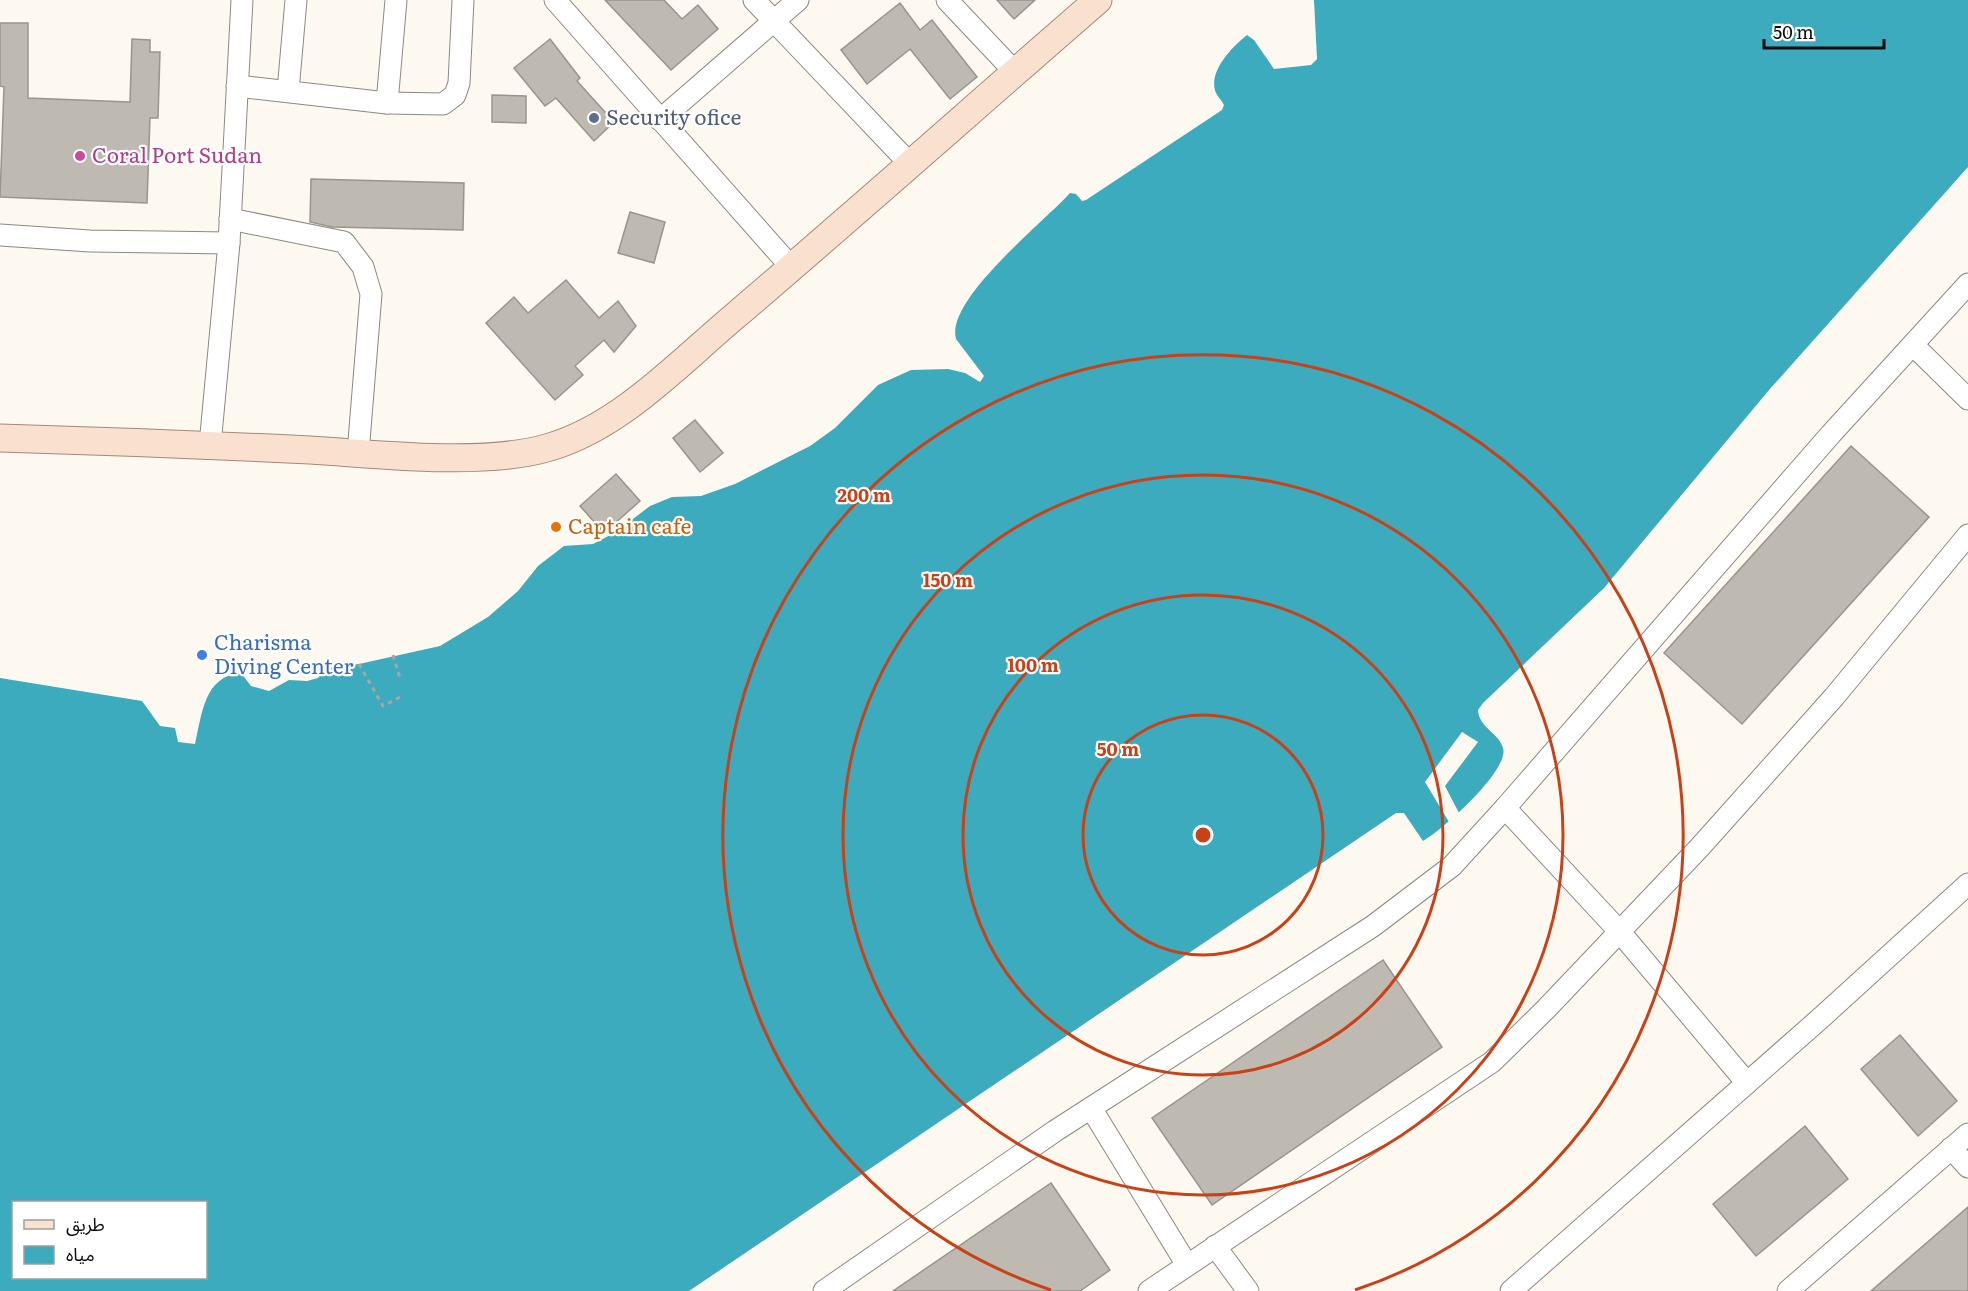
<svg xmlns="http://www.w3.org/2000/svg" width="1968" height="1291" font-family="Literata,'Noto Sans Arabic',serif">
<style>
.water{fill:#3babbd;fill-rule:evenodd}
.pier{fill:#fef9f0}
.building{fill:#bfbab1;stroke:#99948c;stroke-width:1.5}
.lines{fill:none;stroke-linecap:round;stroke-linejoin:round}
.minor-casing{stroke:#8d8880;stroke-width:23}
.major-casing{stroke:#a58875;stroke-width:29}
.path{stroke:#a9a69f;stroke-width:3;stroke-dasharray:4.5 4.5;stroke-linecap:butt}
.minor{stroke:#fff;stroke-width:21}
.major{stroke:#fae0cf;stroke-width:27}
.ring{fill:none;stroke:#ca4117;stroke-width:3}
.service-dot{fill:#5c6f8a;stroke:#fff;stroke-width:2}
.hotel-dot{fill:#d1479c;stroke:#fff;stroke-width:2}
.food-dot{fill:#e8710a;stroke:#fff;stroke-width:2}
.shop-dot{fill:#3f7fe0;stroke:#fff;stroke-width:2}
.labels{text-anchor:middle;stroke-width:4.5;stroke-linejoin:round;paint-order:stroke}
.service-label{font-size:21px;fill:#4e5e75;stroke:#fff;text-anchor:start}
.hotel-label{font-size:21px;fill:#b23c85;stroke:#fff;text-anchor:start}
.food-label{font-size:21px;fill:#c56008;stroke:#fff;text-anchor:start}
.shop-label{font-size:21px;fill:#366cbe;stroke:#fff;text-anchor:start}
.centre{fill:#ca4117;stroke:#fff;stroke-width:3}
.ring-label{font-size:18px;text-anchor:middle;font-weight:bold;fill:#ca4117;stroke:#fff;stroke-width:4.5;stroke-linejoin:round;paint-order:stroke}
</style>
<rect width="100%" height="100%" fill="#fef9f0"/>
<path class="water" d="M 1314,0 L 1968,0 L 1968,167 L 1769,390 L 1604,588 L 1483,703 L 1478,710 C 1479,728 1498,732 1503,748 C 1510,770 1441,831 1423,841 L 1404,813 L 1396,813 L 689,1291 L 0,1291 L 0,678 L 142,701 L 160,726 L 175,728 L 178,742 L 195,744 C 202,714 204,676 241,673 L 251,686 L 269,691 L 289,680 L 307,681 L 318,678 L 325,669 L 332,667 L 359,664 L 440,646 L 488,617 L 518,591 L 538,566 L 564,546 L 593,544 L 616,532 L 650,506 L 672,497 L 701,496 L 735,484 L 810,446 L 835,428 L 878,385 L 911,370 L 948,369 L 965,373 L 980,382 L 984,376 L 956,339 C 945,300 1044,222 1070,193 L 1076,194 L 1082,201 L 1086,200 L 1222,110 L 1224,105 C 1222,101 1218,97 1216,93 C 1207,72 1233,46 1247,35 L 1254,40 L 1274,69 L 1311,65 L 1317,59 ZM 14,1202 L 206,1202 L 206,1278 L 14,1278 Z"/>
<polygon class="pier" points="1462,732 1478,742 1445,786 1459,813 1449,822 1425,782"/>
<g class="building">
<polygon points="605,0 664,0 682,19 698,5 718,29 671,70"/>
<polygon points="997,0 1035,0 1014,19"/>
<polygon points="900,3 920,30 932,20 977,77 950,99 910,49 867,84 841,50"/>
<polygon points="0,23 28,23 28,98 130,102 132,39 150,40 150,52 160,52 158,118 150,118 147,203 0,197 4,87 0,86"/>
<polygon points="550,39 580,78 577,81 614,122 594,141 556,98 545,106 514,68"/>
<polygon points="492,95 526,96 526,123 492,122"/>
<polygon points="311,179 464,183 463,230 332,227 310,222"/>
<polygon points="630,212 665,222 654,263 618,253"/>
<polygon points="566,280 599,318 618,301 636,326 614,352 604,340 575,366 583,375 555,400 486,323 514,297 528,313"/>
<polygon points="695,420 723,453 700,472 673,438"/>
<polygon points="1851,446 1929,517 1742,724 1664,653"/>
<polygon points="616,474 640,501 604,533 580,506"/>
<polygon points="1383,960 1442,1047 1212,1205 1152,1118"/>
<polygon points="1900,1035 1957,1101 1918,1136 1861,1069"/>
<polygon points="1805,1126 1848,1179 1756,1256 1713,1204"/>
<polygon points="1051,1183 1110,1270 1080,1291 893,1291"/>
<polygon points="1968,1207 1968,1291 1871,1291"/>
</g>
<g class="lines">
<g class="minor-casing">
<g id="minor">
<polyline points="555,0 792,268"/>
<polyline points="754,0 910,164"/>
<polyline points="947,0 1015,72"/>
<polyline points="237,86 387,103 443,104 455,95 459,83 463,0"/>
<polyline points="288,91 296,0"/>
<polyline points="387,103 396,0"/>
<polyline points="660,120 798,0"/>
<polyline points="230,219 344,242 363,267 371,294 358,453"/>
<polyline points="0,235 90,241 229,243"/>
<polyline points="1913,345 1968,399"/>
<polyline points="210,445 229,243 242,0"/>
<polyline points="1505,808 1619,931 1747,1083"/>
<polyline points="1091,1108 1187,1265"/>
<polyline points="1951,1148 1968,1167"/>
<polyline points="1215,1246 1248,1291"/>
<polyline points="824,1291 1055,1131 1373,926 1452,866 1505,808 1831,434 1968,284"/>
<polyline points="1149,1291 1492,1062 1546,1009 1700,847 1834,697 1968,535"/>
<polyline points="1511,1291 1823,1016 1968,884"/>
<polyline points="1788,1291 1968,1134"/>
</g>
</g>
<g class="major-casing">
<path id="major" d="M 0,438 C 103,441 207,445 310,450 C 379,454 485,467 550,447 C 621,426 679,363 735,316 C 857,212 977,105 1098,0"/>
</g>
<g class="path">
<polyline points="393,655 400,678"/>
<polyline points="359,664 383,706 404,695"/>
</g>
<use href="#minor" class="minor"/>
<use href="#major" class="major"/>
</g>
<g class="ring">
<circle cx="1203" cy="835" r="120"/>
<circle cx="1203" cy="835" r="240"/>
<circle cx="1203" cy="835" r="360"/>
<path d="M1051 1290A480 480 0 1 1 1355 1290"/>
</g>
<circle class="service-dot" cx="594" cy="118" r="6"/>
<circle class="hotel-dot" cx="80" cy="156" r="6"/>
<circle class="food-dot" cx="556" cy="527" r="6"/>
<circle class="shop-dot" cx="202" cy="655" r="6"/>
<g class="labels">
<g class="service-label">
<text x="606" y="125">Security ofice</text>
</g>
<g class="hotel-label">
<text x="92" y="163">Coral Port Sudan</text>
</g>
<g class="food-label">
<text x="568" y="534">Captain cafe</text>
</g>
<g class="shop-label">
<text x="214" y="650">Charisma<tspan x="214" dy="24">Diving Center</tspan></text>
</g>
</g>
<circle cx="1203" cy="835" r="9" class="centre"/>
<g class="ring-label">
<text x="864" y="502">200 m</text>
<text x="948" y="587">150 m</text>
<text x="1033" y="672">100 m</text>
<text x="1118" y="756">50 m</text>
</g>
<rect x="12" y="1201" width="195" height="78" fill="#ffffff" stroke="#9e9e9d" stroke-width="1.5"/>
<rect x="24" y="1220" width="30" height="9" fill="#fae0cf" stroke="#9e9e9d" stroke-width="1.5"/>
<text x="66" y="1231" font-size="18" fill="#0d0c09">طريق</text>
<rect x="24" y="1246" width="30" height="18" fill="#3babbd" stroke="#9e9e9d" stroke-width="1.5"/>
<text x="66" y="1261" font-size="18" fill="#0d0c09">مياه</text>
<path d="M1764 39v9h120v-9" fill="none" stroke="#0d0c09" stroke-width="3"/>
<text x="1773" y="39" font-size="18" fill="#0d0c09" stroke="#ffffff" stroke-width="4.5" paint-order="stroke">50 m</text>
</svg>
